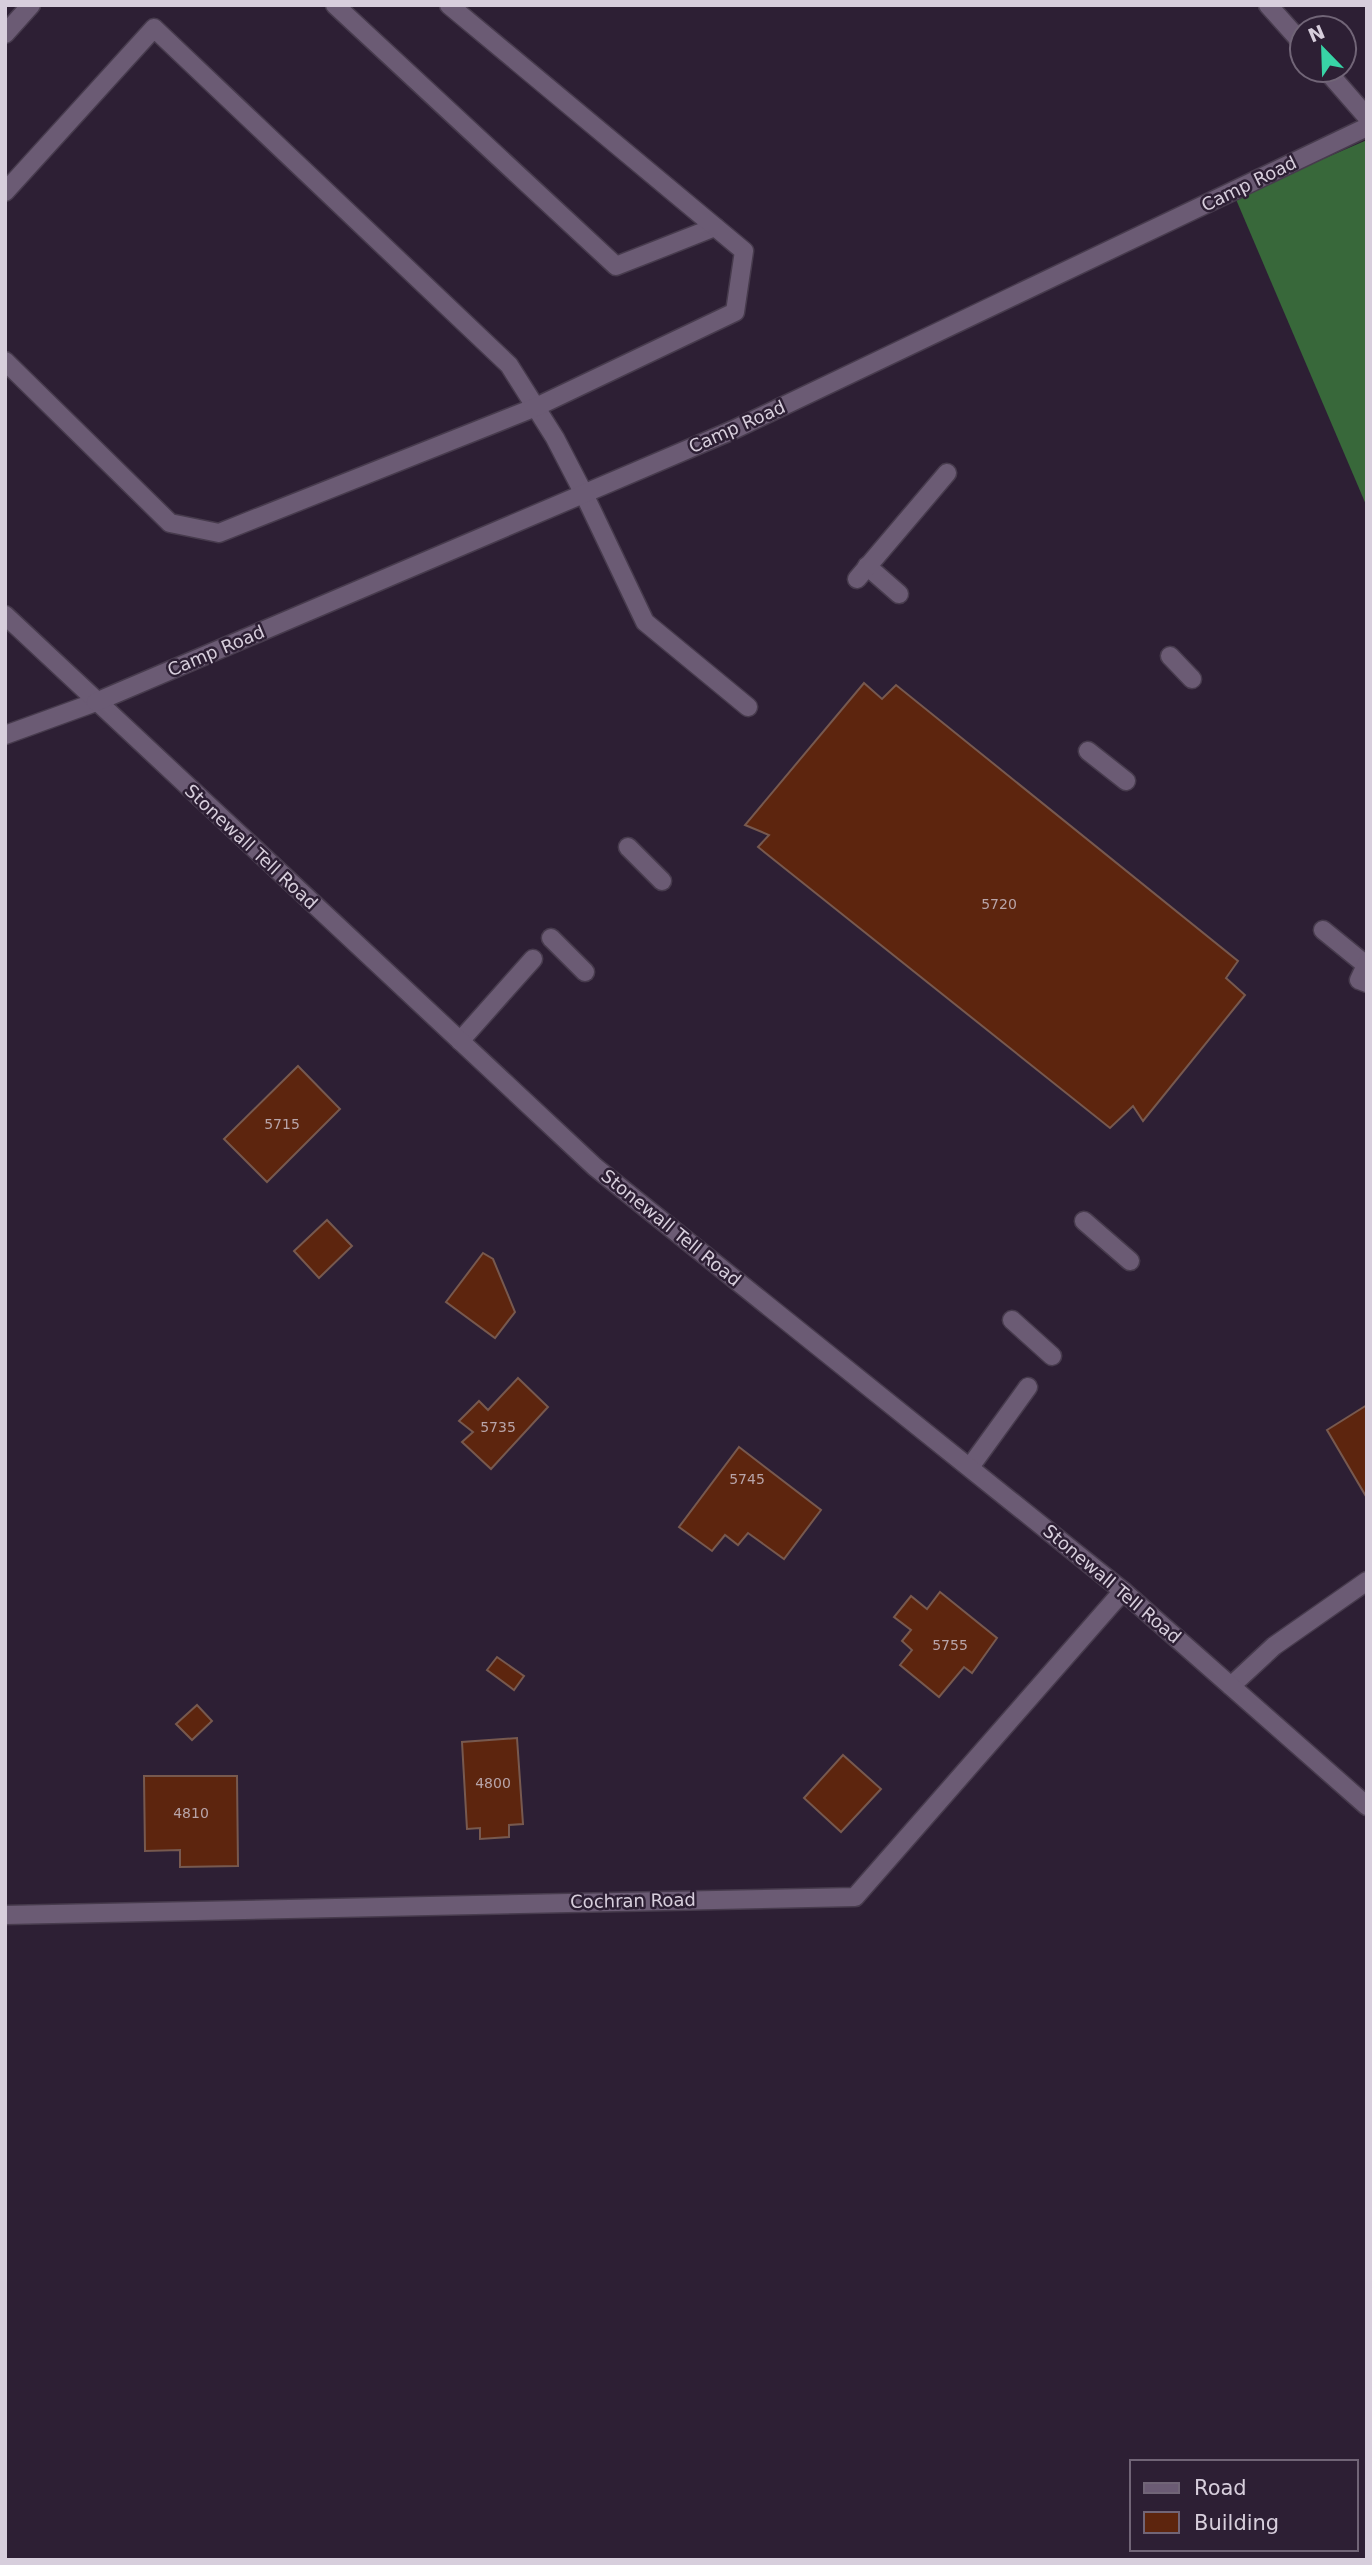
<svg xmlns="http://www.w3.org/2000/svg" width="1372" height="2565" font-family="'DejaVu Sans',sans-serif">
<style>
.forest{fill:#38683a}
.building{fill:#5d250e;stroke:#77594f;stroke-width:2}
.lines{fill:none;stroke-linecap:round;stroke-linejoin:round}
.service-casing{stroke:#473b4d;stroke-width:21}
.minor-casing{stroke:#473b4d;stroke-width:21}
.tertiary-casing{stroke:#473b4d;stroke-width:21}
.service{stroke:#6b5b74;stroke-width:18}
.minor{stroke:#6b5b74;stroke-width:18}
.tertiary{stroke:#6b5b74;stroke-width:18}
.labels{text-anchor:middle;stroke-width:5;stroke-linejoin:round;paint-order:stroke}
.number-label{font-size:14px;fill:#b8a4a8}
.street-label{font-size:18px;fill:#d7cedc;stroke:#2d1f34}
</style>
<rect width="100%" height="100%" fill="#2d1f34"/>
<polygon class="forest" points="1367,140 1367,507 1235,197"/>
<g class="building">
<polygon points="864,683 882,699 896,685 1238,961 1226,978 1245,995 1143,1121 1133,1106 1110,1128 758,847 769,835 745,825"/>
<polygon points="298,1066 340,1109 267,1182 224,1139"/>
<polygon points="327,1220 352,1246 319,1278 294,1251"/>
<polygon points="483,1253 493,1259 515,1312 495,1338 446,1302"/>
<polygon points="518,1378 548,1407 491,1469 462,1442 473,1432 459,1421 479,1401 488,1410"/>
<polygon points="1367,1405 1367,1498 1327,1430"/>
<polygon points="739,1447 821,1510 784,1559 748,1533 738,1545 725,1535 712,1551 679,1527"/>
<polygon points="940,1592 997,1638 972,1673 964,1667 939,1697 900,1665 912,1650 902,1641 911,1630 894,1617 911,1596 927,1609"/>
<polygon points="497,1657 524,1676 514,1690 487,1670"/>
<polygon points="197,1705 212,1721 192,1740 176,1724"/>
<polygon points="517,1738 523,1824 509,1825 509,1837 480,1839 480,1828 467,1829 462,1742"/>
<polygon points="843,1755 881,1789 841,1832 804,1798"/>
<polygon points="144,1776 237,1776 238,1866 180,1867 180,1850 145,1851"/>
</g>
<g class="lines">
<g class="service-casing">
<g id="service">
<polyline points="335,5 616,266 715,227"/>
<polyline points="1268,5 1302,43"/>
<polyline points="5,34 31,5"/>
<polyline points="1326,70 1367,117"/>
<polyline points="5,192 154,28 509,365 555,438 584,494 645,622 748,707"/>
<polyline points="5,361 170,523 219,533 536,407 735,312 744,251 449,5"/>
<polyline points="867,566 899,594"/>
<polyline points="857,579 947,473"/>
<polyline points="1170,656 1192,679"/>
<polyline points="1088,751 1126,781"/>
<polyline points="628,847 662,881"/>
<polyline points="1323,930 1366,965"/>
<polyline points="551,938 585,972"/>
<polyline points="1367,963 1359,980 1367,983"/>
<polyline points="460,1041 533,959"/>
<polyline points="1084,1221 1130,1261"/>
<polyline points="1012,1320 1052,1356"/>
<polyline points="970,1467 1028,1387"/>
<polyline points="1231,1686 1274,1646 1367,1581"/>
</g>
</g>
<g class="minor-casing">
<g id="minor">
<polyline points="5,735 96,702"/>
<polyline points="5,1915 855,1897 1123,1591"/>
</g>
</g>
<g class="tertiary-casing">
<g id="tertiary">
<polyline points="5,615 595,1167 1123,1591 1367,1806"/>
<polyline points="96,702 733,430 1367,127"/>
</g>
</g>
<use href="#service" class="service"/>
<use href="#minor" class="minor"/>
<use href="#tertiary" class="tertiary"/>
</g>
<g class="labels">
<g class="number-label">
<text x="999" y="909">5720</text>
<text x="282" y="1129">5715</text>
<text x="498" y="1432">5735</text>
<text x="747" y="1484">5745</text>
<text x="950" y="1650">5755</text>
<text x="493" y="1788">4800</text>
<text x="191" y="1818">4810</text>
</g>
<g class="street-label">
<text transform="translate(1249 184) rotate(-26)" y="6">Camp Road</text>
<text transform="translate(737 427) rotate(-24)" y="6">Camp Road</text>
<text transform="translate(216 651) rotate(-23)" y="6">Camp Road</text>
<text transform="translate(251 847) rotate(43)" y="6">Stonewall Tell Road</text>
<text transform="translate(671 1228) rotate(39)" y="6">Stonewall Tell Road</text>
<text transform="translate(1112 1584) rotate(40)" y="6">Stonewall Tell Road</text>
<text transform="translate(633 1901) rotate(-1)" y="6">Cochran Road</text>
</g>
</g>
<rect width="1372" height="2565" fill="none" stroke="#d7cedc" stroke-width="14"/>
<rect x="1130" y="2460" width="228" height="91" fill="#2d1f34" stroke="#716577" stroke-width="2"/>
<rect x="1144" y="2483" width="35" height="10" fill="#6b5b74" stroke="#716577" stroke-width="2"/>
<text x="1194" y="2495" font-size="21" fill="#d7cedc">Road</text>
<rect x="1144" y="2512" width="35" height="21" fill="#5d250e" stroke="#716577" stroke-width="2"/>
<text x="1194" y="2530" font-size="21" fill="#d7cedc">Building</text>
<g transform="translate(1323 49) rotate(337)"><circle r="33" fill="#2d1f34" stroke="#716577" stroke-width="2"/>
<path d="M0-5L12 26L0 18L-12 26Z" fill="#38d4a6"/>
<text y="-10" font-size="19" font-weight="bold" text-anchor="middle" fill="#d7cedc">N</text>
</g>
</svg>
